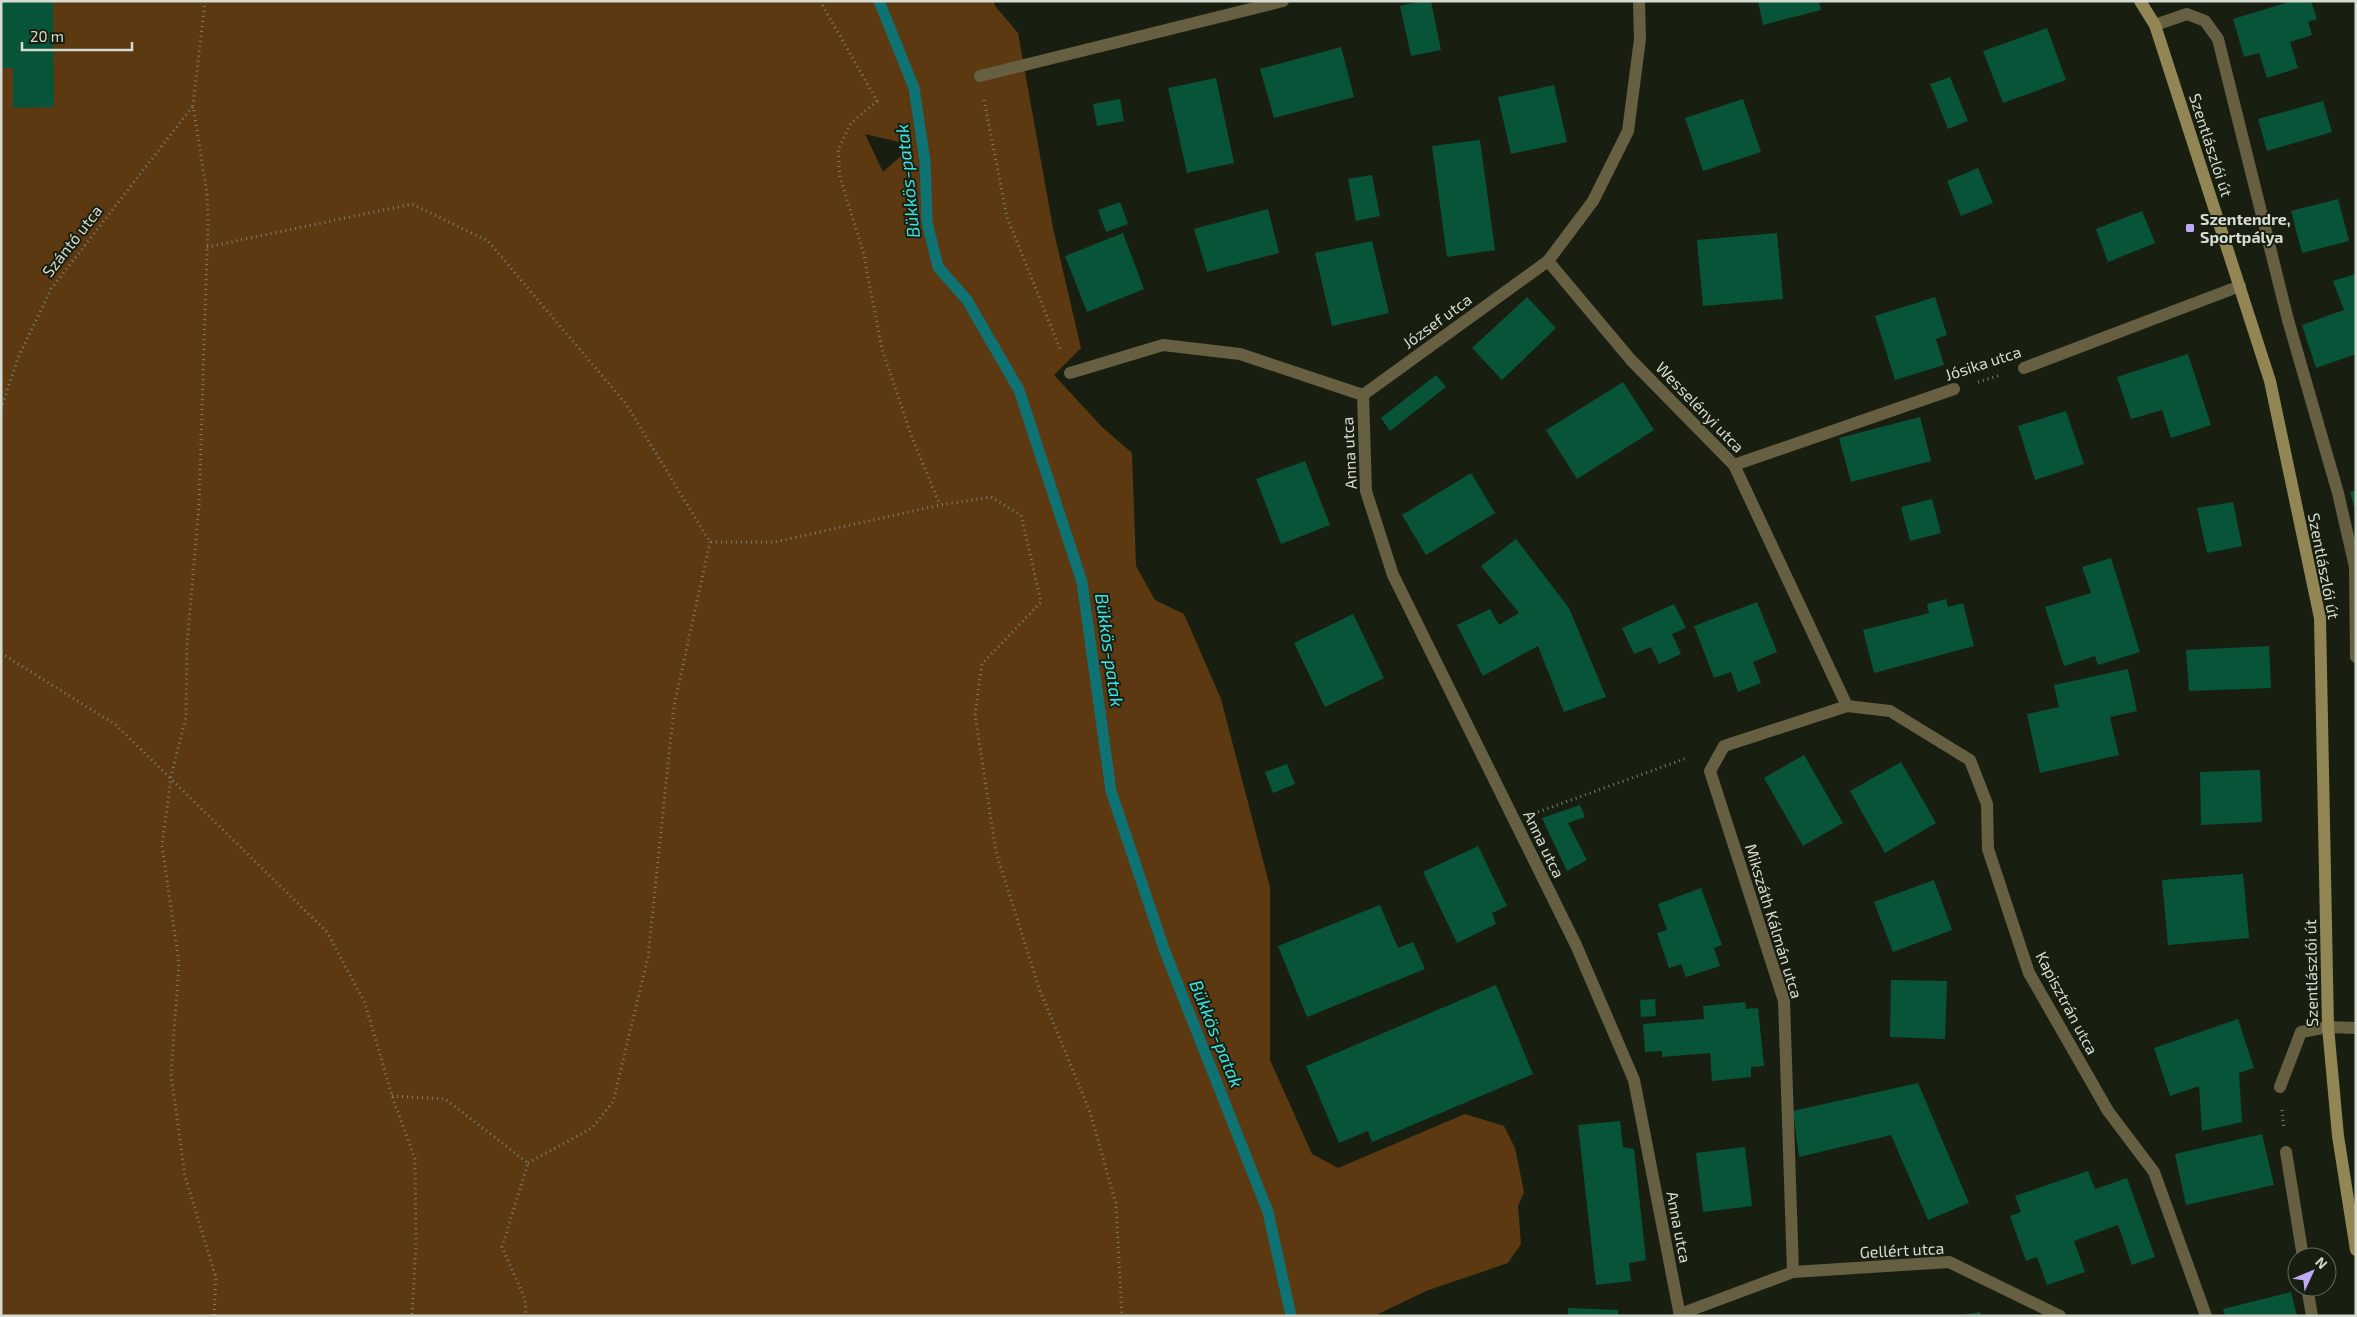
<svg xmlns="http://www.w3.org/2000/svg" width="2357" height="1317" font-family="'Exo 2',sans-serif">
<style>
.green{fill:#5d3912;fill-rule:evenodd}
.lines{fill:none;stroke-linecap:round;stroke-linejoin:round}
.stream{stroke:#0f7273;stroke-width:11}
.building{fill:#085439}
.path{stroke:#7a8074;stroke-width:3;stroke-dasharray:1 4;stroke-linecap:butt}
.lane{stroke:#665f41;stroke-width:12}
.street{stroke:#665f41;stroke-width:12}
.secondary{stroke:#918654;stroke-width:12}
.poi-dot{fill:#bbaaf6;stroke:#181f10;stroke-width:2}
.labels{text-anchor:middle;stroke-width:4;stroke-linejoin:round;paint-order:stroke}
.street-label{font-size:16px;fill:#d7dcd2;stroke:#181f10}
.poi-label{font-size:16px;font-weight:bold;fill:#d7dcd2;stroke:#181f10;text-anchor:start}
.water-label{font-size:18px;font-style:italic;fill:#38e5e6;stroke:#181f10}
</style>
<rect width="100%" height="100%" fill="#181f10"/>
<path class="green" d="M 1,1 L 994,1 L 995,6 L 1018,33 L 1053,228 L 1081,348 L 1054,375 L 1102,427 L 1132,453 L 1136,566 L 1155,600 L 1184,614 L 1221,699 L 1270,887 L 1270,1060 L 1312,1154 L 1338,1168 L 1465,1114 L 1504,1126 L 1515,1148 L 1524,1192 L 1518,1206 L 1521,1244 L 1508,1263 L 1426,1291 L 1374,1316 L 1,1316 ZM 865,134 L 912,145 L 912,146 L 883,172 Z"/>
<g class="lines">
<polyline class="stream" points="879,1 914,88 925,161 927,222 938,267 967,300 1019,390 1082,582 1111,791 1164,949 1268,1212 1291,1316"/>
</g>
<g class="building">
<polygon points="1,1 53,1 54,107 13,108 13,68 1,68"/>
<polygon points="1422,1 1431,1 1441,50 1411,56 1400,6"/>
<polygon points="1758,1 1819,1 1821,10 1763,25"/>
<polygon points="2292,1 2311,1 2317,19 2308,22 2312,35 2290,42 2298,68 2267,78 2259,53 2244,57 2233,19"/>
<polygon points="2047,28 2066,80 2003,103 1983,51"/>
<polygon points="1341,47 1354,97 1274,118 1260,69"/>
<polygon points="1950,77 1968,121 1948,129 1930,84"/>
<polygon points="1216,78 1234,163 1187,173 1168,88"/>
<polygon points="1554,85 1567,142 1511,154 1498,97"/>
<polygon points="1120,99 1124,121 1097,126 1093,104"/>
<polygon points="1743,99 1761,152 1703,171 1685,118"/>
<polygon points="2323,101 2332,132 2267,151 2258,119"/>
<polygon points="1480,140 1495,250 1447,257 1432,146"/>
<polygon points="1978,168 1993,203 1961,216 1947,181"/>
<polygon points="1372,175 1380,216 1356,221 1348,179"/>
<polygon points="2338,199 2349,241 2302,253 2291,211"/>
<polygon points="1120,202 1128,224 1106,232 1098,210"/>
<polygon points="1268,209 1279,253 1207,272 1194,229"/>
<polygon points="2142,211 2155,243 2108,262 2096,229"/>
<polygon points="1123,233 1144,289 1087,312 1065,256"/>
<polygon points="1777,233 1783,299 1703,306 1697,240"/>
<polygon points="1372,241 1389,313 1332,326 1315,253"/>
<polygon points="2356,274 2356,354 2316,368 2302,325 2344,310 2333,281"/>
<polygon points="1527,297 1556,328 1502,380 1472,348"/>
<polygon points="1935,297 1947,335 1936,339 1944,365 1895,380 1875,316"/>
<polygon points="2188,354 2211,425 2171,438 2162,410 2131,419 2117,377"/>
<polygon points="1436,375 1446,387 1390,431 1381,418"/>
<polygon points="1623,382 1654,430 1577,479 1546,430"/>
<polygon points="2066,411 2084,464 2035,480 2018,426"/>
<polygon points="1920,417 1931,461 1851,482 1839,438"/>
<polygon points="1305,461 1330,525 1281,544 1256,479"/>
<polygon points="1471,473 1495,513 1426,555 1402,515"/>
<polygon points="2356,490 2356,510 2355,510 2350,492"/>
<polygon points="1932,499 1941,533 1910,541 1901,507"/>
<polygon points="2233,502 2242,546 2207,553 2197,508"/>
<polygon points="1516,539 1569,608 1606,697 1564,712 1538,646 1483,676 1457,625 1490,609 1499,625 1519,613 1481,566"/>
<polygon points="2111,558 2140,652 2098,665 2095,656 2064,666 2045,607 2091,593 2082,567"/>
<polygon points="1946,599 1948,607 1963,603 1974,646 1874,673 1863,630 1929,613 1927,604"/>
<polygon points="1757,602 1777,652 1753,662 1761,683 1738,692 1731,672 1714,678 1694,626"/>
<polygon points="1674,604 1686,628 1672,634 1681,654 1659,664 1651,647 1634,654 1622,628"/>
<polygon points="1353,614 1384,678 1325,707 1294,643"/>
<polygon points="2269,646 2271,688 2189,691 2186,650"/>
<polygon points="2128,669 2137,711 2110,717 2119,755 2040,773 2027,714 2059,707 2054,685"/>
<polygon points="1804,755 1843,823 1803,846 1764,778"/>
<polygon points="1901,762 1936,823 1885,853 1850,791"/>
<polygon points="1287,764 1295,784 1273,793 1265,772"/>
<polygon points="2260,770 2262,822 2201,825 2200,772"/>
<polygon points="1580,805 1585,817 1568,823 1587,860 1567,871 1542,818"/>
<polygon points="1478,846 1507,906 1492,913 1496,924 1457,943 1423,872"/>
<polygon points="2243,874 2249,938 2168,945 2162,880"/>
<polygon points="1934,880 1952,930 1893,952 1874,902"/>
<polygon points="1701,888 1722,945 1714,948 1720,966 1686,977 1681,964 1669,968 1657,933 1667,930 1658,904"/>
<polygon points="1380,905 1398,948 1413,942 1425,969 1307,1017 1278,946"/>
<polygon points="1891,980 1947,981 1945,1039 1890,1037"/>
<polygon points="1496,985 1533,1074 1372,1142 1368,1131 1339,1143 1306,1066"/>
<polygon points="1655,999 1656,1016 1641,1017 1640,1000"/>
<polygon points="1745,1002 1746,1009 1758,1008 1764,1066 1751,1067 1751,1077 1712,1081 1710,1053 1662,1057 1662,1051 1645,1052 1643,1024 1704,1019 1703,1006"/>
<polygon points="2238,1019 2254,1068 2239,1073 2242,1122 2202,1131 2199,1086 2170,1096 2154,1048"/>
<polygon points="1918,1083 1969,1203 1928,1220 1891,1135 1799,1157 1793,1111"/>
<polygon points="1620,1121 1623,1147 1634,1149 1646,1260 1629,1263 1631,1281 1596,1285 1578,1125"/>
<polygon points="2262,1134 2274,1185 2186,1205 2175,1154"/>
<polygon points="1745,1147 1752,1206 1703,1212 1696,1153"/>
<polygon points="2088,1171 2095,1189 2127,1178 2155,1257 2132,1265 2118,1225 2074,1241 2085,1272 2047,1285 2037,1257 2026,1261 2010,1216 2021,1212 2015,1196"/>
<polygon points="2291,1292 2297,1316 2225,1316 2223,1309"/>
<polygon points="1568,1308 1618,1310 1618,1316 1568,1316"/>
<polygon points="1980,1312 1981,1316 1963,1316 1963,1315"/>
</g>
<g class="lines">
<g class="path">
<polyline points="205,1 193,106 207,194 208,221 199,505 187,643 186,717 171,777 162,846 179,963 171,1074 185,1176 216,1278 214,1316"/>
<polyline points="820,1 877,101 851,123 838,150 840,177 863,251 882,349 911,435 940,505"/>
<polyline points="984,100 1007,217 1060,349"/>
<polyline points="207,247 412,204 488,241 626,404 710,542 775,542 940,505 991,497 1021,515 1041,602 982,664 975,715 996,852 1039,988 1090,1112 1116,1204 1122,1316"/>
<polyline points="1978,382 2001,375"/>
<polyline points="1,409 18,358 51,289 193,106"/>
<polyline points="1,653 116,725 327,932 365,1003 392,1096 415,1159 416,1243 412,1316"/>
<polyline points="1538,812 1687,758"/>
<polyline points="392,1096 445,1099 528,1163 502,1247 525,1299 526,1316"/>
<polyline points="2282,1110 2284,1129"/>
<polyline points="528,1163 592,1128 613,1102 648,957 674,706 710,542"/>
</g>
<g class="lane">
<polyline points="2155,25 2187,14 2205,21 2218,39 2288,320 2338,493 2355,567 2356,657"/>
<polyline points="2280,1087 2301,1032 2328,1027 2356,1028"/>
<polyline points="2286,1152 2303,1257"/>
<polyline points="2307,1287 2312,1316"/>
</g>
<g class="street">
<polyline points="980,76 1283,1"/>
<polyline points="1548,261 1631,360 1734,465 1847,706"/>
<polyline points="2024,368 2240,286"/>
<polyline points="1070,373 1163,345 1240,354 1363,395"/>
<polyline points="1363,395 1366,491 1393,575 1576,945 1634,1080 1680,1316"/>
<polyline points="1363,395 1548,261 1593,201 1628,131 1640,39 1639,1"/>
<polyline points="1734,465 1954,389"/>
<polyline points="1793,1272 1949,1262 2060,1316"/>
<polyline points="1680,1314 1793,1272 1784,1001 1710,771 1724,746 1847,706 1890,711 1970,760 1987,804 1988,849 2029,973 2108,1111 2154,1172 2206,1316"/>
</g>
<polyline class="secondary" points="2140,1 2155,25 2270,381 2320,618 2328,1027 2338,1136 2356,1250"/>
</g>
<rect class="poi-dot" x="2185" y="223" width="10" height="10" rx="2.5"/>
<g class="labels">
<g class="street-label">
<text transform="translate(2211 145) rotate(72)" y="6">Szentlászlói út</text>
<text transform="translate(72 241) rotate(-52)" y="6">Szántó utca</text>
<text transform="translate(1437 321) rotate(-36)" y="6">József utca</text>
<text transform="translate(1983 363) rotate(-18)" y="6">Jósika utca</text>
<text transform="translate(1700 407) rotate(46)" y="6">Wesselényi utca</text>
<text transform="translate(1349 453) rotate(-93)" y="6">Anna utca</text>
<text transform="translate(2324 566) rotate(79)" y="6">Szentlászlói út</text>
<text transform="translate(1544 844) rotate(64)" y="6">Anna utca</text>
<text transform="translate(1774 921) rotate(73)" y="6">Mikszáth Kálmán utca</text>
<text transform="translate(2311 973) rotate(-91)" y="6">Szentlászlói út</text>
<text transform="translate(2067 1003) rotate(62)" y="6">Kapisztrán utca</text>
<text transform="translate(1679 1227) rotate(79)" y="6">Anna utca</text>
<text transform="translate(1902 1250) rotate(-3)" y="6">Gellért utca</text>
</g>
<g class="poi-label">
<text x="2200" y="225">Szentendre,<tspan x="2200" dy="18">Sportpálya</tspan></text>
</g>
<g class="water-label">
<text transform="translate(908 181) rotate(-96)" y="6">Bükkös-patak</text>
<text transform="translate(1109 650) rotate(82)" y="6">Bükkös-patak</text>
<text transform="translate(1216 1034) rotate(68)" y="6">Bükkös-patak</text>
</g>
</g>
<rect width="2357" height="1317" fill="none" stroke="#d7dcd2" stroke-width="5"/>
<g transform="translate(2312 1272) rotate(46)"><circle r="24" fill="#181f10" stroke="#646b5e"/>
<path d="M0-4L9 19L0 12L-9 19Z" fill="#bbaaf6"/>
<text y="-8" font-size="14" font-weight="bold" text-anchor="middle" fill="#d7dcd2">N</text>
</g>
<path d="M22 42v8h110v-8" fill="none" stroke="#d7dcd2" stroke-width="2.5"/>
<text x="30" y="42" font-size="15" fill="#d7dcd2" stroke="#181f10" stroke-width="4" paint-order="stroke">20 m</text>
</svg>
